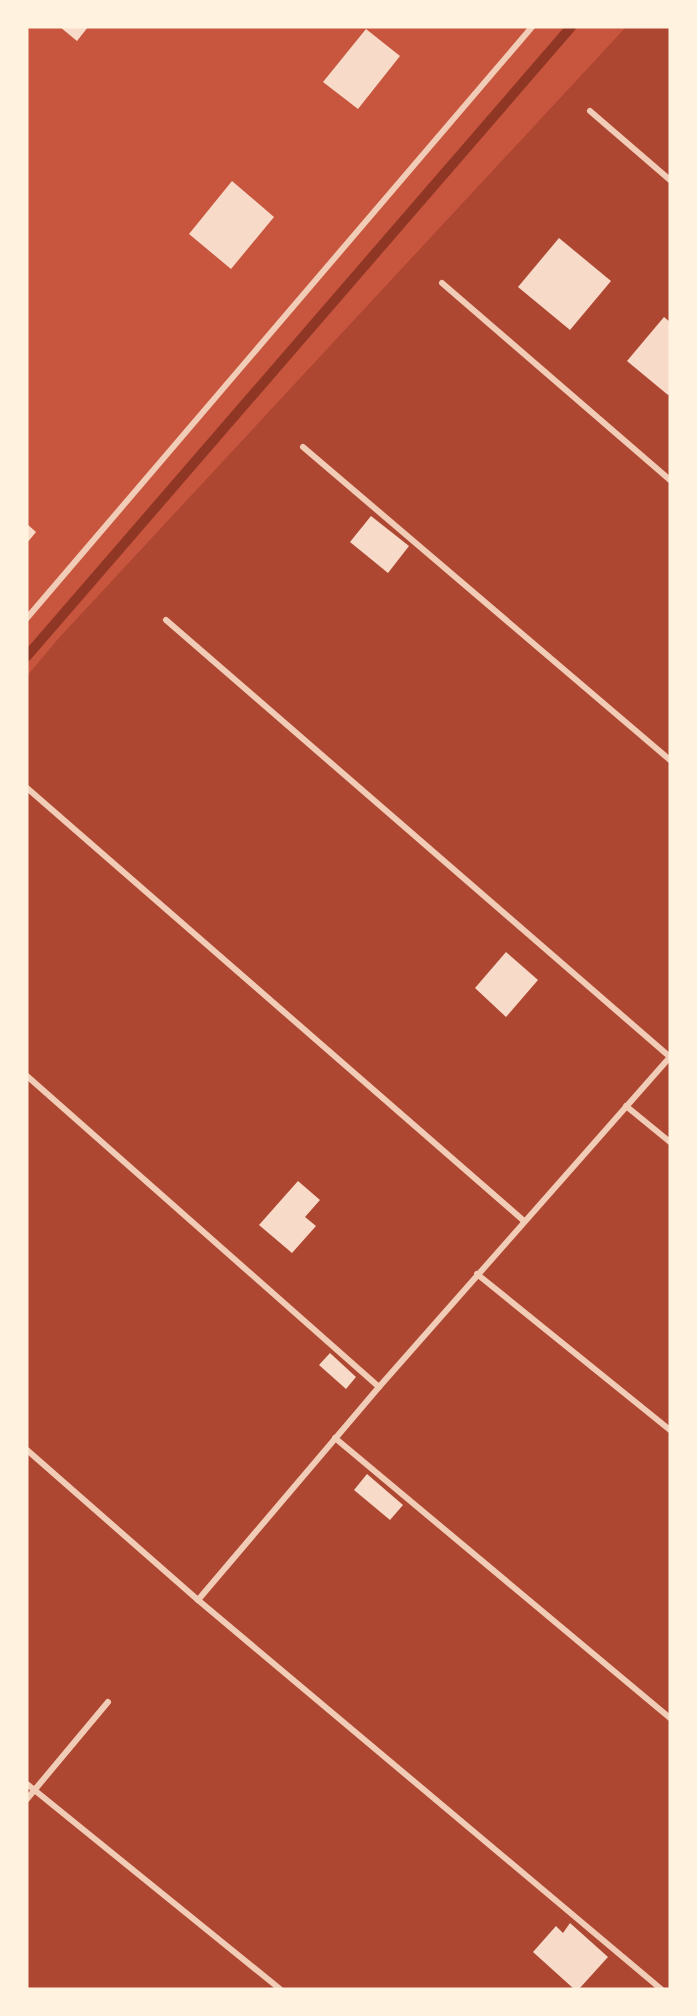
<svg xmlns="http://www.w3.org/2000/svg" width="697" height="2016" font-family="Ubuntu,sans-serif">
<style>
.green{fill:#ae4732}
.lines{fill:none;stroke-linecap:round;stroke-linejoin:round}
.stream{stroke:#8f3625;stroke-width:10}
.building{fill:#f7dbc8}
.minor{stroke:#f1ccb7;stroke-width:6}
</style>
<rect width="100%" height="100%" fill="#c8553d"/>
<polygon class="green" points="626,27 670,27 670,1989 27,1989 27,676 58,639"/>
<g class="lines">
<polyline class="stream" points="27,656 571,27"/>
</g>
<g class="building">
<polygon points="60,27 88,27 77,41"/>
<polygon points="366,29 400,56 358,109 323,82"/>
<polygon points="232,181 274,217 231,269 189,234"/>
<polygon points="559,238 611,281 570,330 518,287"/>
<polygon points="664,317 670,322 670,393 668,395 627,361"/>
<polygon points="371,516 409,546 388,573 350,542"/>
<polygon points="27,524 36,532 27,543"/>
<polygon points="506,952 538,980 506,1017 475,988"/>
<polygon points="298,1181 320,1200 305,1217 316,1226 292,1253 259,1225"/>
<polygon points="330,1353 356,1377 346,1389 319,1365"/>
<polygon points="367,1474 403,1505 390,1520 354,1490"/>
<polygon points="570,1923 608,1957 579,1989 574,1989 533,1952 556,1926 563,1933"/>
</g>
<g class="lines">
<g class="minor">
<polyline points="590,111 670,180"/>
<polyline points="442,283 670,480"/>
<polyline points="303,447 670,760"/>
<polyline points="27,618 532,27"/>
<polyline points="166,620 670,1057"/>
<polyline points="27,788 524,1221"/>
<polyline points="27,1076 379,1387"/>
<polyline points="626,1106 670,1142"/>
<polyline points="477,1274 670,1430"/>
<polyline points="335,1438 670,1718"/>
<polyline points="27,1450 198,1600 661,1989"/>
<polyline points="198,1600 379,1387 670,1057"/>
<polyline points="27,1784 280,1989"/>
<polyline points="27,1799 108,1702"/>
</g>
</g>
<rect width="697" height="2016" fill="none" stroke="#fff3e0" stroke-width="57"/>
</svg>
